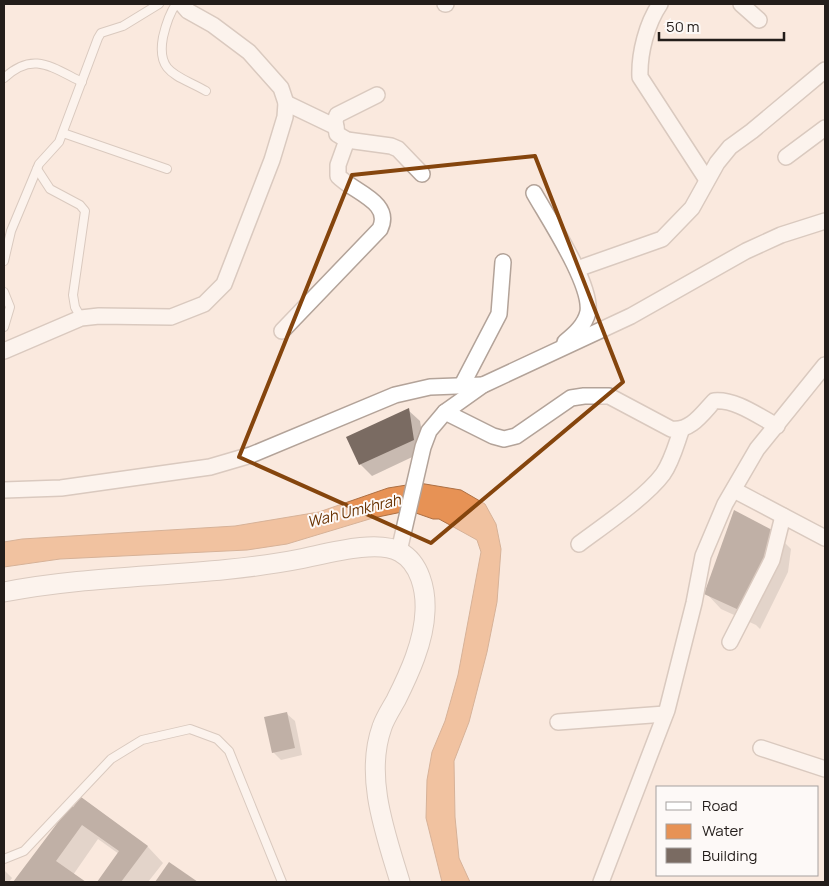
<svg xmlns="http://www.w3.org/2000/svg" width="829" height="886" font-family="Manrope,sans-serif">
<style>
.water{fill:#e79255;stroke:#ac6f43}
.shadow{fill:#0003}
.building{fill:#7a6b62}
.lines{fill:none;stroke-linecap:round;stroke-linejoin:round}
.service-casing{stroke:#b3a399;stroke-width:10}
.minor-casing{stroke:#b3a399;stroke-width:18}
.tertiary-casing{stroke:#b3a399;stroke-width:21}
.service{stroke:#fff;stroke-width:8}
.minor{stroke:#fff;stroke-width:15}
.tertiary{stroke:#fff;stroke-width:19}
.marked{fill:none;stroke:#85450d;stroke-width:4;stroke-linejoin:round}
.labels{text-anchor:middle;stroke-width:4;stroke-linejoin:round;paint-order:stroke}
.water-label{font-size:15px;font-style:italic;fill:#6b3403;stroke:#fdf9f7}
</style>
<rect width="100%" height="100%" fill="#fae9de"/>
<polygon class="water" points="419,483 461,490 485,504 496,524 501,549 497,602 487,652 469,722 454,761 455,817 459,858 470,882 442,882 426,818 427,780 432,752 445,721 458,675 481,552 477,540 439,519 433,519 413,512 402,512 373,518 287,544 247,550 60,559 4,567 4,542 22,539 235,526 319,512 388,488"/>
<g class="shadow">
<polygon points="408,410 420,421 425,451 372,476 360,464"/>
<polygon points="775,533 791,549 788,572 760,629 756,625 721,609 706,593"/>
<polygon points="287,714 295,721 302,755 281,760 273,752"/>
<polygon points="82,798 148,847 163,863 148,882 99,882 119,854 98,839 73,875 83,882 14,882 71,807 74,809"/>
<polygon points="4,870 12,878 9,882 4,882"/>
</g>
<g class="building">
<polygon points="409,408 414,440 359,465 346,437"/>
<polygon points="734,510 776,532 773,556 739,610 704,594"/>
<polygon points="287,712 295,748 272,753 264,717"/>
<polygon points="81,797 148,846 121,882 97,882 119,851 82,825 56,861 86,882 13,882 71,805 73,807"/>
<polygon points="169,862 198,882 155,882"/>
</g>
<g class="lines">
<g class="service-casing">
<g id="service">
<path d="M 176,4 C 169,14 166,24 163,37 C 156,74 178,75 206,91"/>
<path d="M 4,78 C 33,51 51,67 82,82"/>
<polyline points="63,133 167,169"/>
<polyline points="37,169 50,189 80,205 85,211 73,295 75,307 81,318"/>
<polyline points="4,261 11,231 39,164 59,142 98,38 101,33 123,26 159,4"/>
<polyline points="4,292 10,307 4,327"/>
<polyline points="4,859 24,851 111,759 142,740 190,729 217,739 229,751 282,882"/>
</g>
</g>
<g class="minor-casing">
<g id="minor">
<polyline points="445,4 446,4"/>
<path d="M 660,4 C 647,23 639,53 640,77 L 707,180"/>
<polyline points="741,4 759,20"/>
<polyline points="377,95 337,115 335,121 337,134 347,140 391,146 398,149 422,174"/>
<polyline points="286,103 336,127"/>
<polyline points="786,157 825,128"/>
<path d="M 534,193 C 548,218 592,284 588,312 C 585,325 575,334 565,342"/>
<polyline points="577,269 662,239 692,208 717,163 730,147 752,131 825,70"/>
<path d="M 282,331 L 380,229 C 393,202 353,192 338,176 L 338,165 L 347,140"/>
<polyline points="4,351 81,318 99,316 171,317 204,304 224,284 272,160 285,117 286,103 281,88 249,52 213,25 188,11 182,4"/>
<polyline points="462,385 499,314 503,262"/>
<path d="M 445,412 L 493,436 L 504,439 L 516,436 L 571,398 L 584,396 L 609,396 L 671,429 C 690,432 702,414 714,401 C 736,399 758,416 777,426"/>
<polyline points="4,490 61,488 210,467 251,455 395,395 430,387 483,385"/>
<polyline points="734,490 825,538"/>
<path d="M 579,544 C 603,526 646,497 663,474 C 672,461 676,445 681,431"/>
<polyline points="399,551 423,447 429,431 445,412 483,385 631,316 746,251 781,235 825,221"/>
<polyline points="730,642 772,560 783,516"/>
<polyline points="558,722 665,714"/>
<polyline points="761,748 825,769"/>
<polyline points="601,882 667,710 694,603 703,556 725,504 757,449 825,365"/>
</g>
</g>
<g class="tertiary-casing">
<path id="tertiary" d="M 4,592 C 101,573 202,578 300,559 C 326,554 377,539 400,552 C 420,563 426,590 425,611 C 424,642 409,674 396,700 C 391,709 385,718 382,727 C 364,777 386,835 400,882"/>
</g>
<use href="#service" class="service"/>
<use href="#minor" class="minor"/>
<use href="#tertiary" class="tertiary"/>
</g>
<path d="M0 0H829V886H0ZM 535,156 L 623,382 L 431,543 L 239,457 L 352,175 Z" fill="#fae9de" fill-opacity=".55" fill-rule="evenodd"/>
<path class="marked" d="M 535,156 L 623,382 L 431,543 L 239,457 L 352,175 Z"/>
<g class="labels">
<g class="water-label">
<text transform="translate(354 511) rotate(-14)" y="5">Wah Umkhrah</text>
</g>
</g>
<rect width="829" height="886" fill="none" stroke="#231d1a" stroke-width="10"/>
<rect x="656" y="786" width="162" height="90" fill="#fdf9f7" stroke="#a6a19f"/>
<rect x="666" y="802" width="25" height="8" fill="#ffffff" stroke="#a6a19f"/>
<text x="702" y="811" font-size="15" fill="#231d1a">Road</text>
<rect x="666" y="824" width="25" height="15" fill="#e79255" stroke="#a6a19f"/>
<text x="702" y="836" font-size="15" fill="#231d1a">Water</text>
<rect x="666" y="848" width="25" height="15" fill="#7a6b62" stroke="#a6a19f"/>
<text x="702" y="861" font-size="15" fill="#231d1a">Building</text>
<path d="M659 32v8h125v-8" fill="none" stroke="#231d1a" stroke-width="2.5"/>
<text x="666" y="32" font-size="15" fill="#231d1a" stroke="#fdf9f7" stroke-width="4" paint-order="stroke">50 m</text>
</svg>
